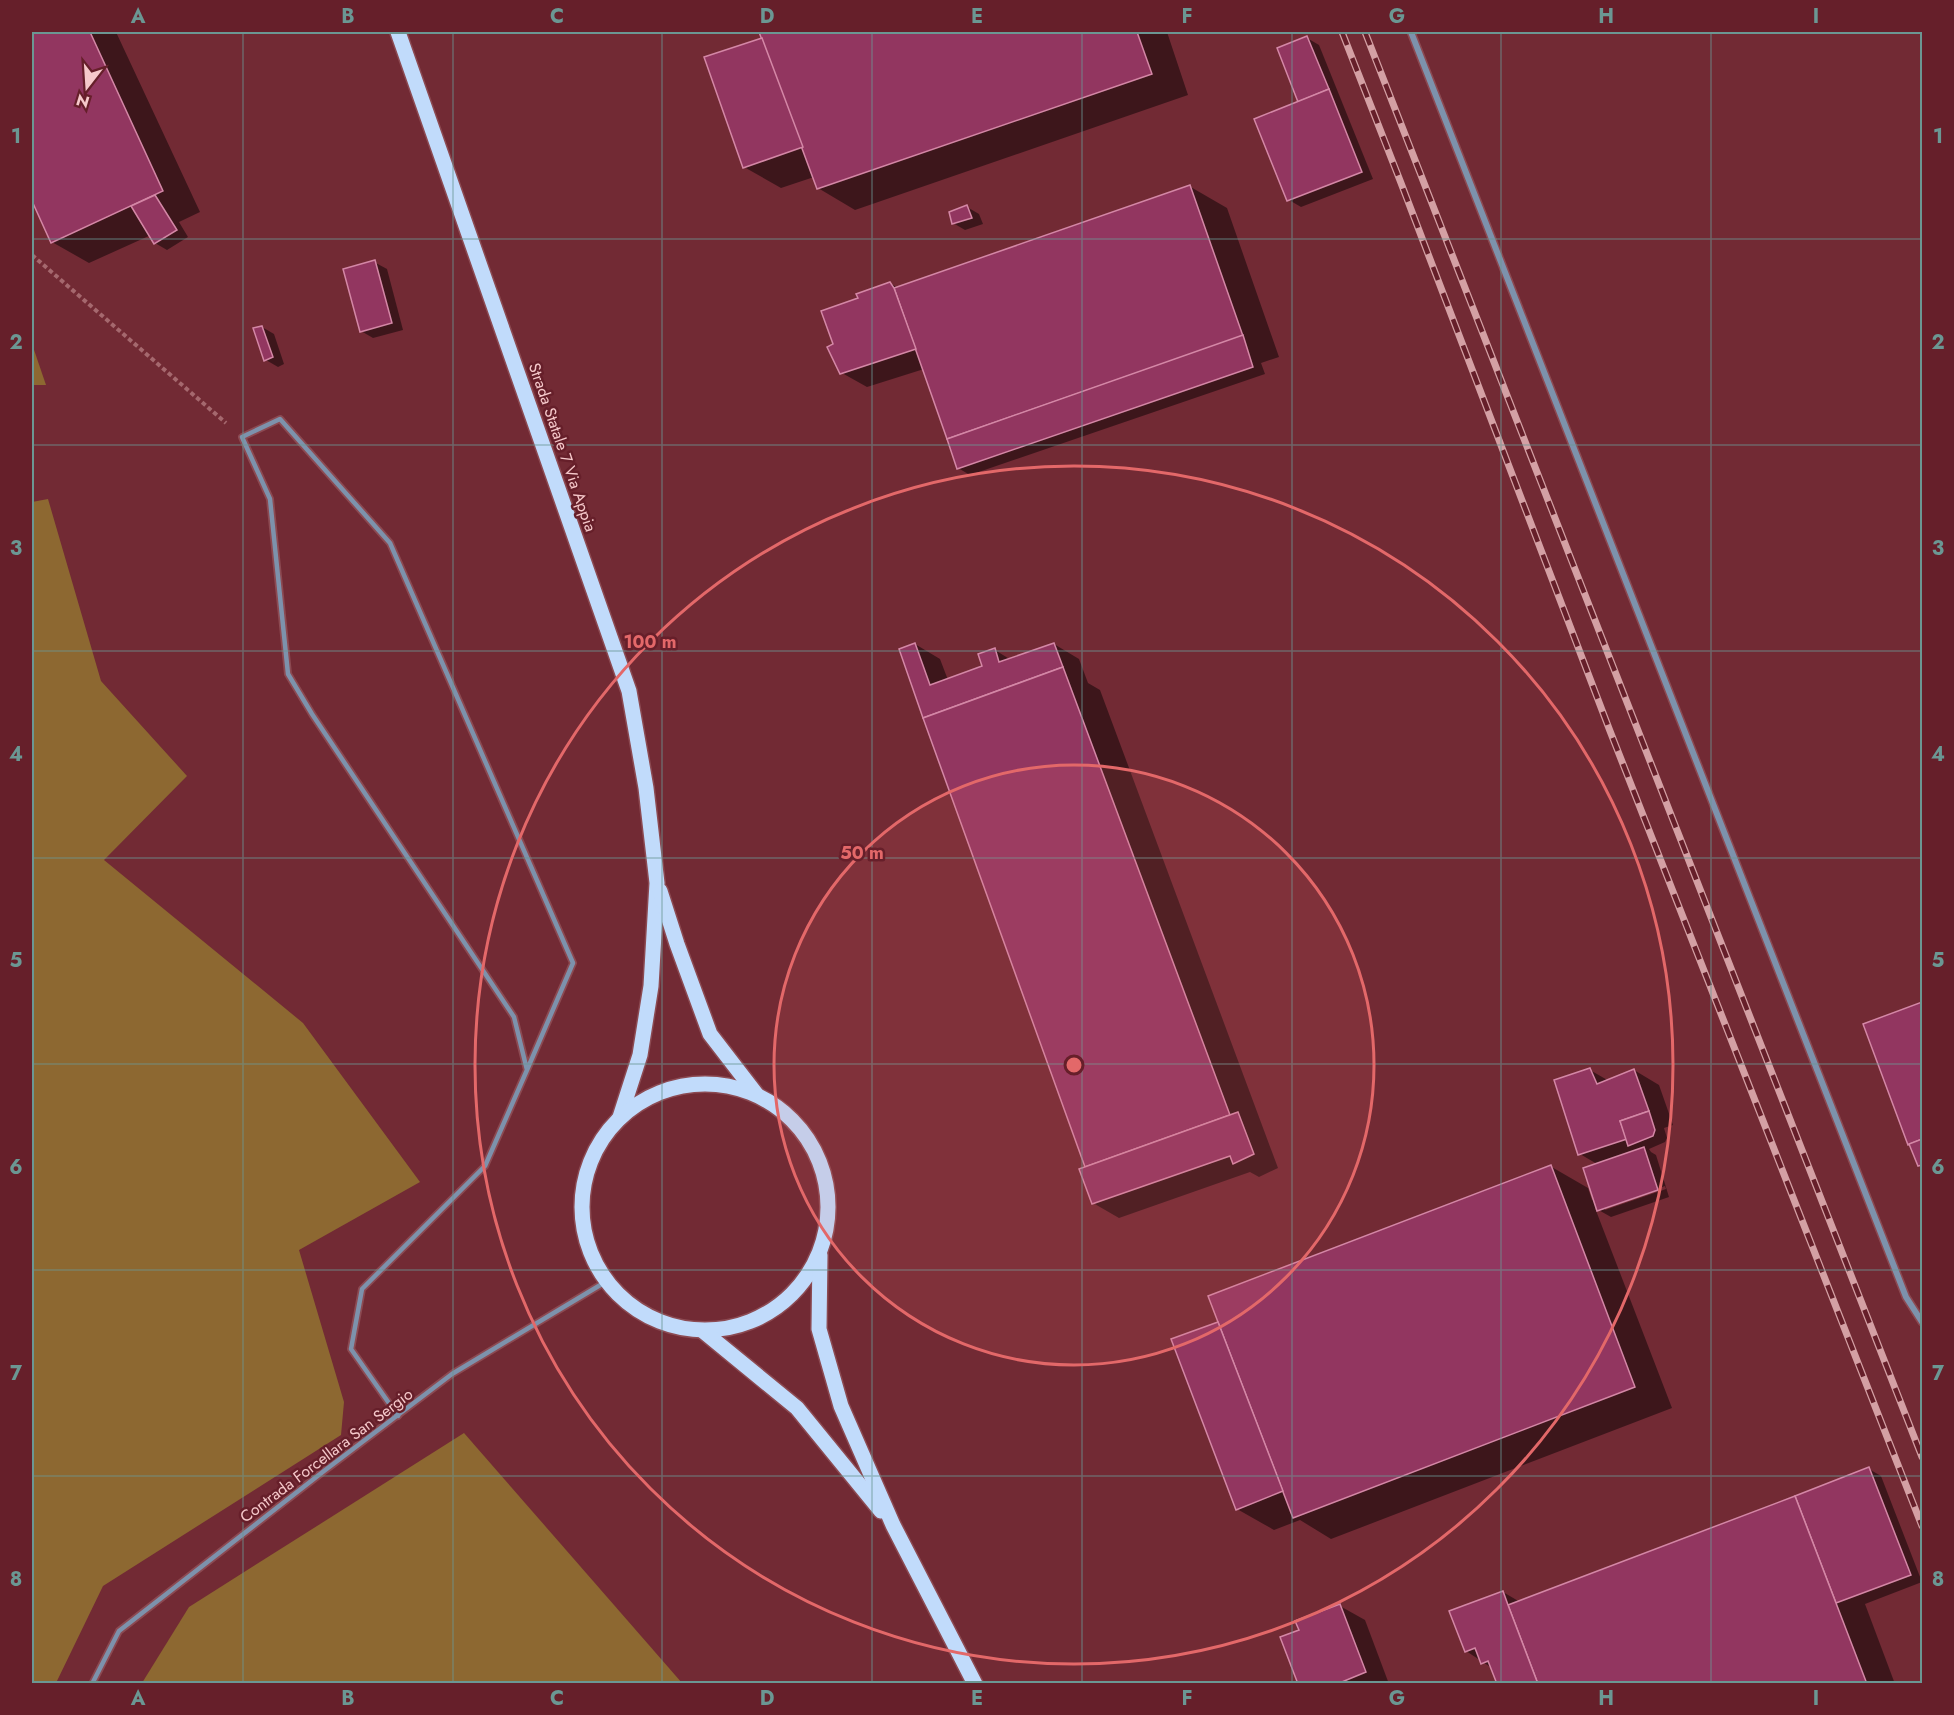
<svg xmlns="http://www.w3.org/2000/svg" width="1954" height="1715" font-family="Jost,sans-serif">
<style>
.green{fill:#8d6831}
.shadow{fill:#0007;fill-rule:evenodd}
.building{fill:#923660;stroke:#d487a6;stroke-width:1.5}
.lines{fill:none;stroke-linecap:round;stroke-linejoin:round}
.service-casing{stroke:#8c4a52;stroke-width:8}
.minor-casing{stroke:#8c4a52;stroke-width:9}
.primary-casing{stroke:#8c4a52;stroke-width:18}
.path{stroke:#a5686e;stroke-width:4;stroke-dasharray:4.5 3;stroke-linecap:butt}
.service{stroke:#7d92ac;stroke-width:4.5}
.minor{stroke:#7d92ac;stroke-width:6}
.primary{stroke:#c1dbfb;stroke-width:15}
.rail-casing{stroke:#d4a0a4;stroke-width:7}
.rail{stroke:#661f2a;stroke-width:4.5;stroke-dasharray:14;stroke-linecap:butt}
.grid{fill:none;stroke:#6b9793;stroke-width:1.5;stroke-opacity:0.55}
.ring{fill:none;stroke:#e36869;stroke-width:3}
.labels{text-anchor:middle;stroke-width:5;stroke-linejoin:round;paint-order:stroke}
.street-label{font-size:16px;fill:#f6c9cb;stroke:#661f2a}
.centre{fill:#e36869;stroke:#661f2a;stroke-width:3}
.ring-label{font-size:18px;text-anchor:middle;font-weight:bold;fill:#e36869;stroke:#661f2a;stroke-width:5;stroke-linejoin:round;paint-order:stroke}
.neatline{fill:none;stroke:#6b9793;stroke-width:2}
.grid-label{font-size:20px;text-anchor:middle;font-weight:bold;fill:#6b9793}
</style>
<rect width="100%" height="100%" fill="#722a34"/>
<g class="green">
<polygon points="32,344 46,385 32,385"/>
<polygon points="48,499 101,681 187,776 104,860 303,1023 420,1182 299,1250 344,1402 341,1435 103,1586 56,1683 32,1684 32,502"/>
<polygon points="464,1433 682,1683 142,1683 189,1607"/>
</g>
<g class="shadow">
<polygon points="32,32 116,32 200,212 179,222 188,237 167,250 155,243 151,235 89,263 52,242 32,197"/>
<polygon points="761,32 1167,32 1188,95 855,210 818,188 814,177 781,188 744,167 764,39"/>
<polygon points="1307,38 1319,45 1373,179 1301,207 1289,200"/>
<polygon points="1189,186 1227,208 1279,357 1261,363 1265,374 970,475 958,468 924,369 867,387 842,373 835,345 860,299 890,283 898,288"/>
<polygon points="967,207 979,214 983,224 965,230 953,223"/>
<polygon points="374,262 387,269 403,330 373,338 361,331"/>
<polygon points="262,327 274,334 284,364 278,367 266,360"/>
<polygon points="915,644 940,659 948,680 984,667 995,650 1011,660 1054,644 1079,659 1088,683 1100,690 1278,1168 1259,1177 1250,1172 1119,1218 1093,1203 1089,1168"/>
<polygon points="1922,1004 1922,1167 1919,1165"/>
<path d="M 1590,1070 L 1609,1081 L 1634,1070 L 1659,1085 L 1673,1125 L 1664,1128 L 1667,1138 L 1665,1142 L 1649,1149 L 1651,1152 L 1656,1155 L 1669,1197 L 1611,1217 L 1595,1208 L 1672,1408 L 1331,1539 L 1300,1520 L 1274,1530 L 1237,1509 L 1220,1323 L 1550,1166 L 1588,1188 L 1592,1200 L 1595,1199 L 1597,1164 L 1580,1154 ZM 1665,1186 L 1666,1189 L 1605,1210 L 1605,1207 Z"/>
<polygon points="1869,1469 1881,1476 1922,1582 1865,1604 1895,1684 1498,1684 1492,1668 1466,1651 1503,1592 1520,1602"/>
<polygon points="1340,1606 1365,1620 1389,1684 1300,1684 1301,1631"/>
</g>
<g class="building">
<polygon points="32,32 90,32 163,191 51,243 32,201"/>
<polygon points="759,32 1137,32 1152,74 817,189"/>
<polygon points="1307,36 1329,89 1298,102 1277,48"/>
<polygon points="762,38 803,147 743,168 704,57"/>
<polygon points="1329,89 1362,172 1287,201 1254,119"/>
<polygon points="1190,185 1243,336 947,439 894,288"/>
<polygon points="155,195 177,230 154,244 131,206"/>
<polygon points="967,205 972,218 952,224 949,212"/>
<polygon points="375,260 392,323 360,332 343,269"/>
<polygon points="890,282 894,288 916,349 840,374 827,347 833,344 821,311 858,298 856,294"/>
<polygon points="262,326 273,357 264,361 253,328"/>
<polygon points="1243,335 1253,367 957,469 947,439"/>
<polygon points="915,643 930,685 982,666 978,654 995,648 999,662 1054,643 1063,667 923,718 899,649"/>
<polygon points="1063,667 1230,1115 1085,1167 923,718"/>
<polygon points="1922,1002 1922,1139 1908,1145 1863,1024"/>
<polygon points="1590,1068 1597,1084 1634,1069 1649,1111 1620,1121 1627,1139 1578,1155 1554,1080"/>
<polygon points="1649,1111 1655,1130 1653,1136 1628,1146 1620,1121"/>
<polygon points="1238,1112 1254,1154 1233,1164 1230,1156 1092,1204 1079,1169"/>
<polygon points="1922,1139 1922,1165 1918,1166 1909,1144"/>
<polygon points="1644,1147 1658,1190 1597,1211 1583,1168"/>
<polygon points="1551,1165 1635,1387 1293,1518 1208,1296"/>
<polygon points="1218,1322 1283,1491 1236,1510 1171,1339"/>
<polygon points="1869,1467 1911,1575 1836,1603 1795,1496"/>
<polygon points="1795,1496 1867,1684 1538,1684 1508,1605"/>
<polygon points="1503,1591 1508,1605 1538,1684 1497,1684 1488,1661 1481,1664 1475,1648 1465,1652 1449,1611"/>
<polygon points="1340,1604 1366,1672 1337,1684 1298,1684 1280,1637 1299,1630 1295,1621"/>
</g>
<g class="lines">
<g class="service-casing">
<g id="service">
<polyline points="398,1416 351,1349 362,1289 485,1166 527,1070 514,1017 312,714 288,674 270,499 242,437 280,419 390,543 573,963 527,1070"/>
<polyline points="92,1684 119,1631 324,1471 452,1374 607,1281"/>
</g>
</g>
<g class="minor-casing">
<polyline id="minor" points="1411,32 1906,1297 1922,1322"/>
</g>
<g class="primary-casing">
<g id="primary">
<polyline points="398,32 629,691 646,788 657,883 651,986 640,1055 620,1117"/>
<polyline points="660,891 677,944 710,1034 757,1095"/>
<circle cx="705" cy="1207" r="123"/>
<polyline points="820,1255 819,1329 841,1406 893,1525 975,1684"/>
<polyline points="703,1331 797,1408 881,1511"/>
</g>
</g>
<polyline class="path" points="32,255 226,423"/>
<use href="#service" class="service"/>
<use href="#minor" class="minor"/>
<use href="#primary" class="primary"/>
<g class="rail-casing">
<g id="rail">
<polyline points="1342,32 1401,183 1610,731 1922,1526"/>
<polyline points="1365,32 1922,1457"/>
</g>
</g>
<use href="#rail" class="rail"/>
</g>
<path class="grid" d="M 243,32 L 243,1684M 453,32 L 453,1684M 662,32 L 662,1684M 872,32 L 872,1684M 1082,32 L 1082,1684M 1292,32 L 1292,1684M 1501,32 L 1501,1684M 1711,32 L 1711,1684M 32,239 L 1922,239M 32,445 L 1922,445M 32,651 L 1922,651M 32,858 L 1922,858M 32,1064 L 1922,1064M 32,1270 L 1922,1270M 32,1476 L 1922,1476"/>
<circle cx="1074" cy="1065" r="300" fill="#e36869" fill-opacity=".12"/>
<g class="ring">
<circle cx="1074" cy="1065" r="300"/>
<circle cx="1074" cy="1065" r="599"/>
</g>
<g class="labels">
<g class="street-label">
<text transform="translate(563 447) rotate(71)" y="6">Strada Statale 7 Via Appia</text>
<text transform="translate(326 1455) rotate(-37)" y="6">Contrada Forcellara San Sergio</text>
</g>
</g>
<circle cx="1074" cy="1065" r="9" class="centre"/>
<g class="ring-label">
<text x="650" y="648">100 m</text>
<text x="862" y="859">50 m</text>
</g>
<rect width="1954" height="1715" fill="none" stroke="#661f2a" stroke-width="66"/>
<g transform="translate(87 87) rotate(197)" stroke="#661f2a" stroke-width="4.5" paint-order="stroke">
<path d="M0-4.5L10 22L0 15L-10 22Z" fill="#f6c9cb"/>
<text y="-9" font-size="16" font-weight="bold" text-anchor="middle" fill="#f6c9cb">N</text>
</g>
<rect x="33" y="33" width="1888" height="1649" class="neatline"/>
<g class="grid-label">
<text x="138" y="23">A</text>
<text x="348" y="23">B</text>
<text x="557" y="23">C</text>
<text x="767" y="23">D</text>
<text x="977" y="23">E</text>
<text x="1187" y="23">F</text>
<text x="1397" y="23">G</text>
<text x="1606" y="23">H</text>
<text x="1816" y="23">I</text>
<text x="16" y="143">1</text>
<text x="1938" y="143">1</text>
<text x="16" y="349">2</text>
<text x="1938" y="349">2</text>
<text x="16" y="555">3</text>
<text x="1938" y="555">3</text>
<text x="16" y="761">4</text>
<text x="1938" y="761">4</text>
<text x="16" y="967">5</text>
<text x="1938" y="967">5</text>
<text x="16" y="1174">6</text>
<text x="1938" y="1174">6</text>
<text x="16" y="1380">7</text>
<text x="1938" y="1380">7</text>
<text x="16" y="1586">8</text>
<text x="1938" y="1586">8</text>
<text x="138" y="1705">A</text>
<text x="348" y="1705">B</text>
<text x="557" y="1705">C</text>
<text x="767" y="1705">D</text>
<text x="977" y="1705">E</text>
<text x="1187" y="1705">F</text>
<text x="1397" y="1705">G</text>
<text x="1606" y="1705">H</text>
<text x="1816" y="1705">I</text>
</g>
</svg>
